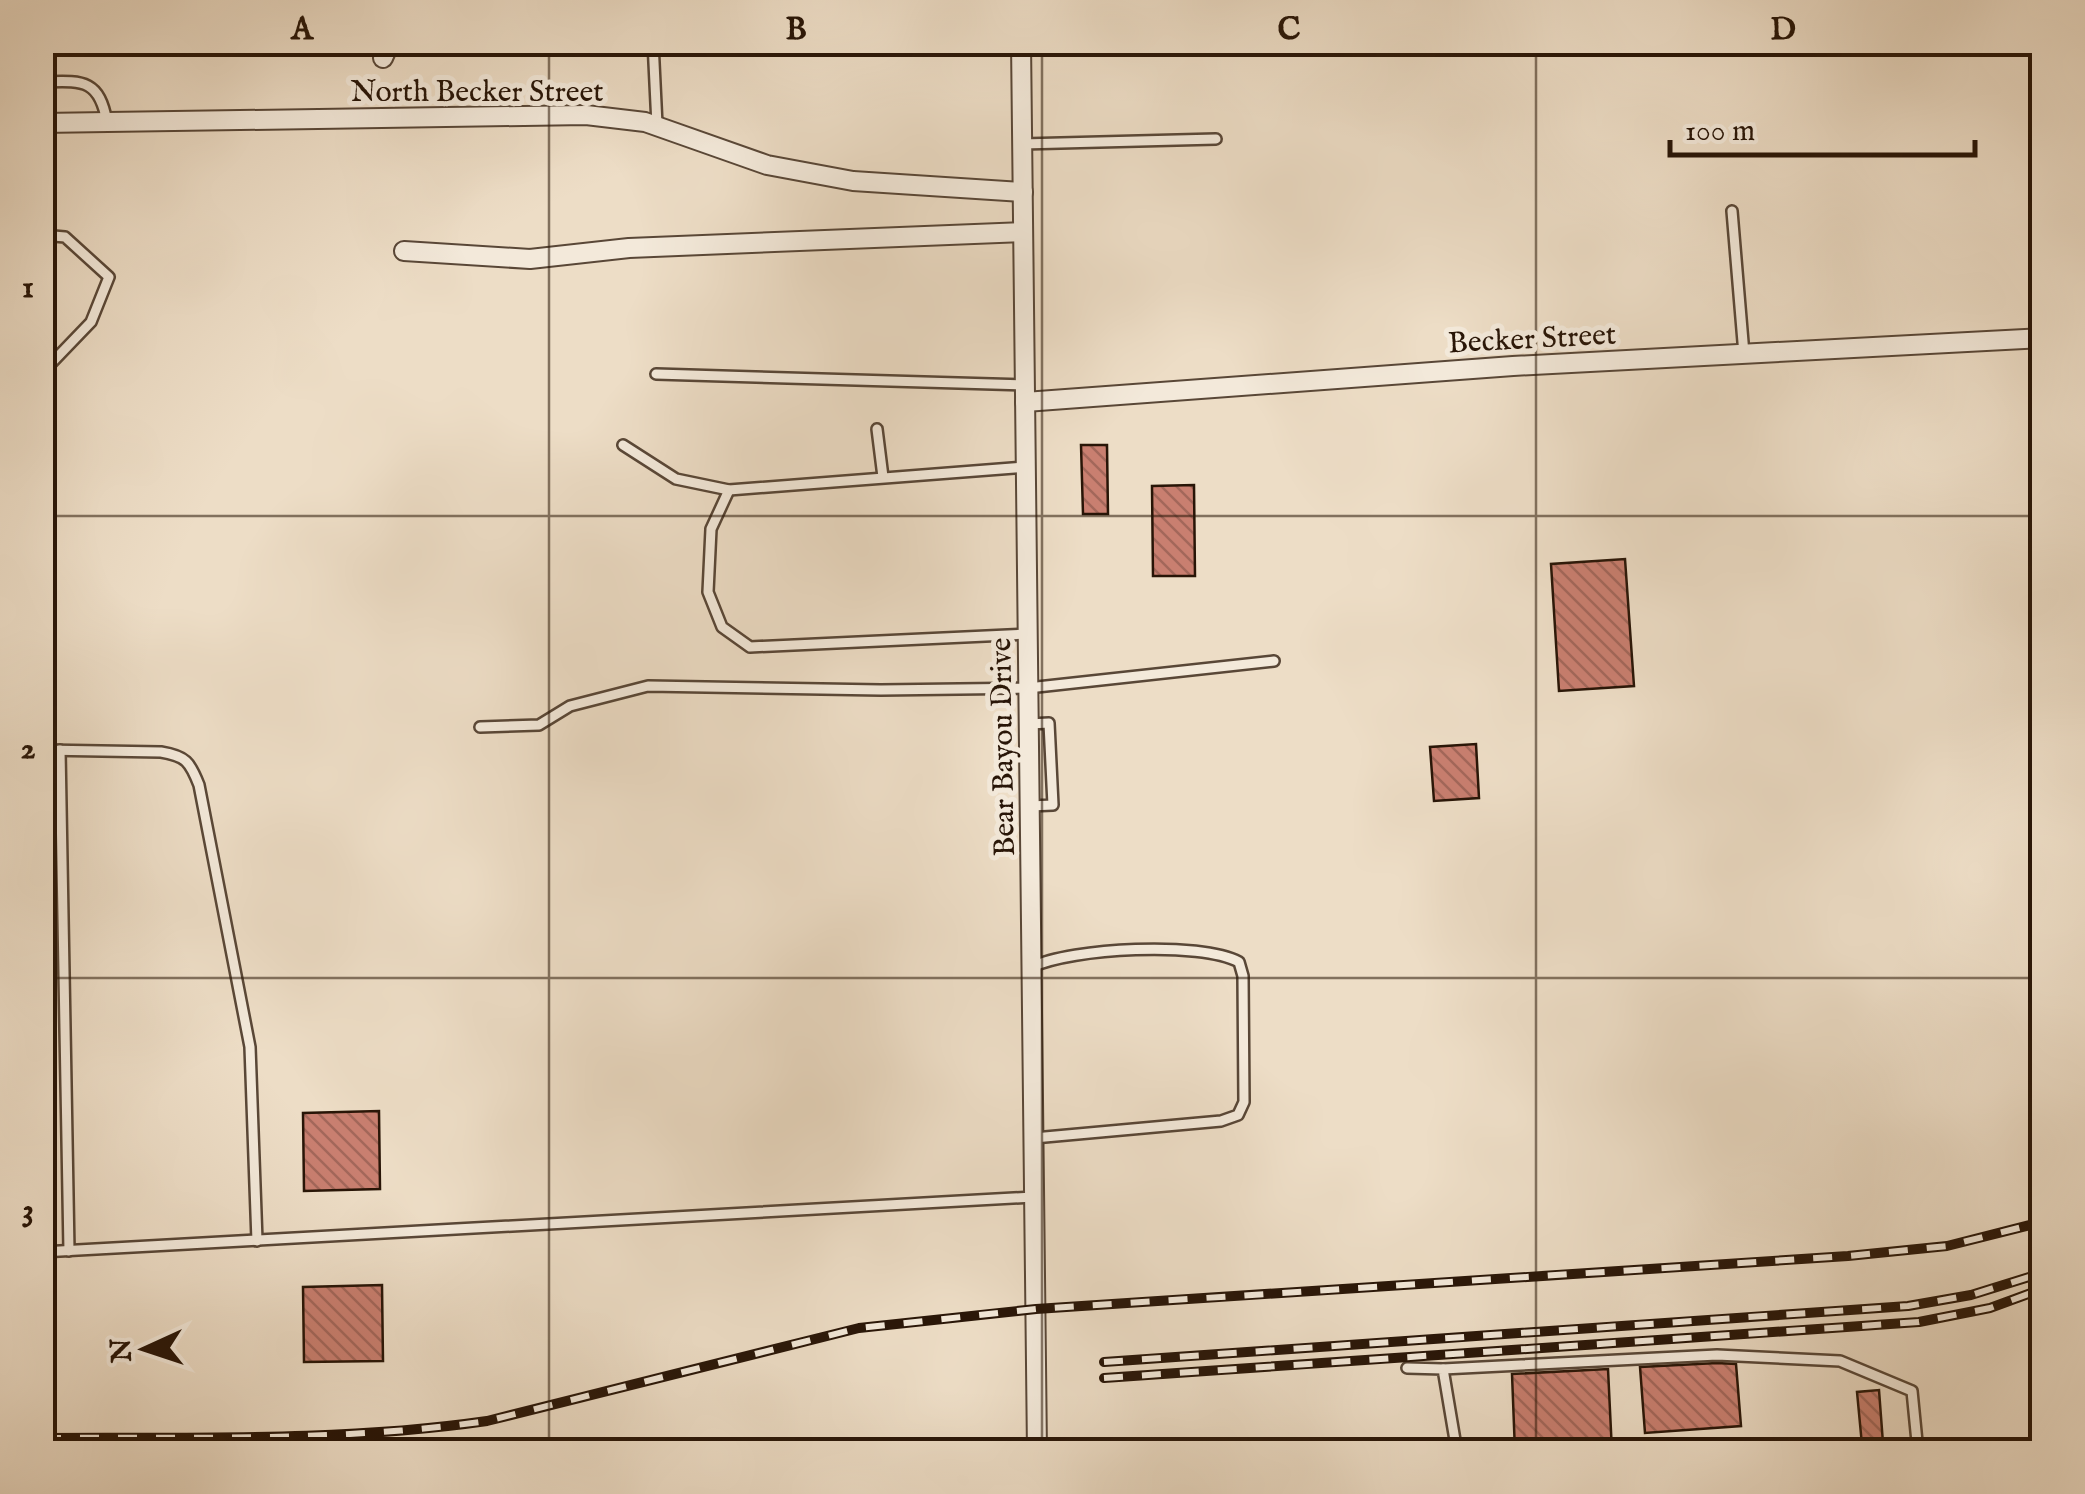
<svg xmlns="http://www.w3.org/2000/svg" width="2085" height="1494" font-family="'IM FELL English',serif">
<style>
.building{fill:url(#building-back-hatch);stroke:#281507;stroke-width:2.5}
.lines{fill:none;stroke-linecap:round;stroke-linejoin:round}
.service-casing{stroke:#594737;stroke-width:14}
.minor-casing{stroke:#594737;stroke-width:22}
.service{stroke:#f3e9da;stroke-width:9}
.minor{stroke:#f3e9da;stroke-width:18}
.rail-casing{stroke:#281507;stroke-width:10}
.rail{stroke:#f3e9da;stroke-width:6;stroke-dasharray:19;stroke-linecap:butt}
.grid{fill:none;stroke:#281507;stroke-width:2.5;stroke-opacity:0.55}
.labels{text-anchor:middle;stroke-width:10;stroke-linejoin:round;paint-order:stroke}
.street-label{font-size:30px;fill:#281507;stroke:#f3e9da}
.neatline{fill:none;stroke:#281507;stroke-width:4}
.grid-label{font-size:32px;text-anchor:middle;font-weight:bold;fill:#281507}
</style>
<defs>
<pattern id="building-back-hatch" width="6" height="6" patternUnits="userSpaceOnUse" patternTransform="scale(2.5)"><rect width="6" height="6" fill="#c97f70"/><path d="M-1 5l2 2M0 0l6 6M5-1l2 2" fill="none" stroke="#a3675a"/></pattern>
</defs>
<rect width="100%" height="100%" fill="#edddc6"/>
<filter id="stains"><feTurbulence type="fractalNoise" baseFrequency=".002" numOctaves="4"/><feColorMatrix values="0 0 0 0 .2 0 0 0 0 .09 0 0 0 0 .02 0 0 0 .5 -.17"/></filter>
<radialGradient id="worn" r=".72"><stop offset=".6" stop-color="#630" stop-opacity="0"/><stop offset="1" stop-color="#630" stop-opacity=".3"/></radialGradient>
<g class="building">
<polygon points="1081,445 1107,445 1108,514 1083,514"/>
<polygon points="1194,485 1195,576 1153,576 1152,486"/>
<polygon points="1625,559 1634,686 1559,691 1551,564"/>
<polygon points="1476,744 1479,798 1434,801 1430,747"/>
<polygon points="379,1111 380,1189 304,1191 303,1113"/>
<polygon points="382,1285 383,1361 304,1362 303,1287"/>
<polygon points="1717,1363 1736,1364 1741,1426 1645,1433 1640,1367"/>
<polygon points="1608,1369 1612,1452 1515,1452 1512,1374"/>
<polygon points="1879,1390 1883,1443 1862,1445 1857,1392"/>
</g>
<g class="lines">
<g class="service-casing">
<g id="service">
<polyline points="653,42 657,125"/>
<path d="M 42,82 C 82,81 99,78 107,122"/>
<polyline points="1022,144 1216,139"/>
<polyline points="1732,211 1744,354"/>
<polyline points="42,235 65,237 109,277 91,322 42,373"/>
<polyline points="656,374 1025,385"/>
<polyline points="877,429 883,477"/>
<polyline points="623,445 676,479 729,490 1026,467"/>
<polyline points="729,490 711,529 708,592 722,627 750,647 1028,634"/>
<polyline points="1029,724 1049,723 1053,805 1030,806"/>
<polyline points="480,727 539,725 570,706 648,686 881,690 1028,688 1274,661"/>
<path d="M 42,750 L 161,752 C 186,756 190,762 199,785 L 250,1047 L 257,1241"/>
<polyline points="60,750 69,1251"/>
<path d="M 1032,967 C 1071,948 1200,941 1239,962 L 1243,976 L 1244,1102 L 1238,1115 L 1221,1121 L 1034,1138"/>
<polyline points="42,1252 1033,1197"/>
<polyline points="1407,1368 1443,1369 1457,1452"/>
<polyline points="1443,1369 1717,1355 1840,1361 1912,1391 1918,1452"/>
</g>
</g>
<g class="minor-casing">
<g id="minor">
<polyline points="1021,42 1037,1452"/>
<polyline points="383,58 390,42"/>
<polyline points="42,123 586,115 645,122 767,165 853,181 1023,192"/>
<polyline points="404,251 530,259 629,248 1023,232"/>
<polyline points="1025,402 1513,366 2042,338"/>
</g>
</g>
<use href="#service" class="service"/>
<use href="#minor" class="minor"/>
<g class="rail-casing">
<g id="rail">
<polyline points="1104,1362 1908,1306 1971,1295 2042,1273"/>
<polyline points="1104,1378 1919,1322 1990,1308 2042,1289"/>
<path d="M 42,1438 C 191,1437 340,1442 487,1421 L 859,1328 L 1036,1309 L 1848,1256 L 1947,1246 L 2042,1222"/>
</g>
</g>
<use href="#rail" class="rail"/>
</g>
<path class="grid" d="M 549,42 L 549,1452M 1042,42 L 1042,1452M 1536,42 L 1536,1452M 42,516 L 2042,516M 42,978 L 2042,978"/>
<g class="labels">
<g class="street-label">
<text x="477" y="101">North Becker Street</text>
<text transform="translate(1532 338) rotate(-3)" y="10">Becker Street</text>
<text transform="translate(1002 747) rotate(-91)" y="10">Bear Bayou Drive</text>
</g>
</g>
<rect width="2085" height="1494" fill="none" stroke="#edddc6" stroke-width="110"/>
<g transform="translate(145 1349) rotate(267)" stroke="#f3e9da" stroke-width="8" paint-order="stroke">
<path d="M0-8L18 38L0 25L-18 38Z" fill="#281507"/>
<text y="-15" font-size="28" font-weight="bold" text-anchor="middle" fill="#281507">N</text>
</g>
<path d="M1670 140v15h305v-15" fill="none" stroke="#281507" stroke-width="5"/>
<text x="1685" y="140" font-size="30" fill="#281507" stroke="#f3e9da" stroke-width="8" paint-order="stroke">100 m</text>
<rect x="55" y="55" width="1975" height="1384" class="neatline"/>
<g class="grid-label">
<text x="302" y="39">A</text>
<text x="796" y="39">B</text>
<text x="1289" y="39">C</text>
<text x="1783" y="39">D</text>
<text x="28" y="297">1</text>
<text x="28" y="758">2</text>
<text x="28" y="1220">3</text>
</g>
<rect width="100%" height="100%" filter="url(#stains)"/>
<rect width="100%" height="100%" fill="url(#worn)"/>
</svg>
